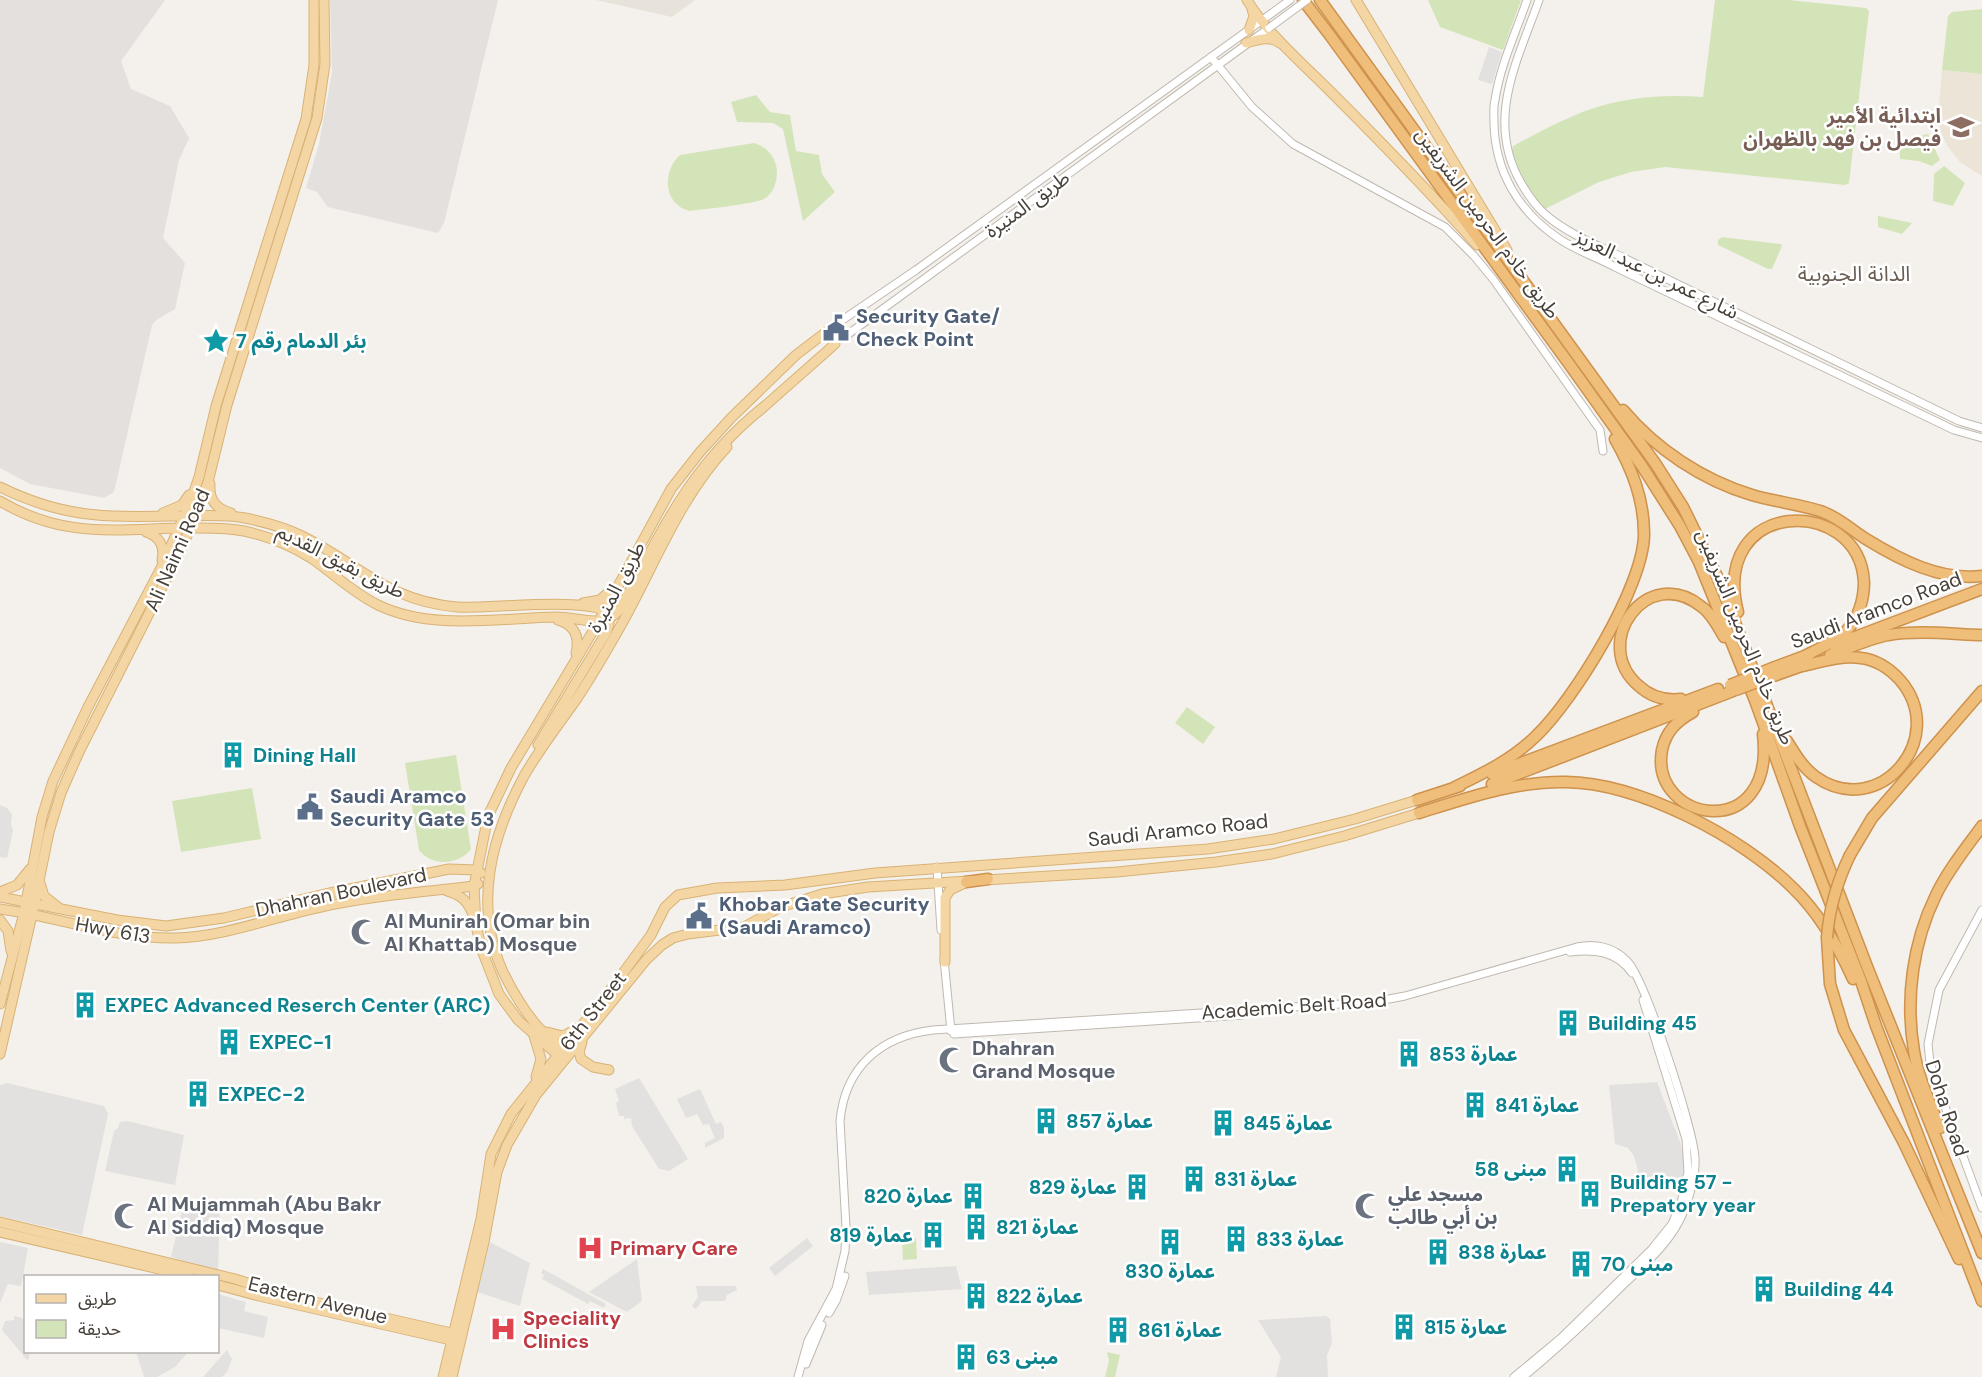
<svg xmlns="http://www.w3.org/2000/svg" width="1982" height="1377" font-family="'DM Sans','Noto Sans Arabic',sans-serif">
<style>
.residential{fill:#e7e2da}
.industrial{fill:#e4e0dd}
.education{fill:#ece4d7}
.green{fill:#d4e4b9}
.parking{fill:#e3e1df}
.lines{fill:none;stroke-linecap:round;stroke-linejoin:round}
.minor-casing{stroke:#bfb8af;stroke-width:9}
.major-casing{stroke:#d8b275;stroke-width:11}
.highway-casing{stroke:#ce924c;stroke-width:13}
.minor{stroke:#fff;stroke-width:7}
.major{stroke:#f4d6a4;stroke-width:9}
.highway{stroke:#efbe7b;stroke-width:10}
.minor-bridge-casing{stroke:#bfb8af;stroke-width:9;stroke-linecap:butt}
.highway-bridge-casing{stroke:#ce924c;stroke-width:13;stroke-linecap:butt}
.minor-bridge{stroke:#fff;stroke-width:7}
.highway-bridge{stroke:#efbe7b;stroke-width:10}
.labels{text-anchor:middle;stroke-width:5;stroke-linejoin:round;paint-order:stroke}
.education-label{font-size:20px;font-weight:bold;fill:#785e54;stroke:#fff;text-anchor:end}
.street-label{font-size:20px;fill:#48413a;stroke:#fff}
.service-label{font-size:20px;font-weight:bold;fill:#4e5e75;stroke:#fff;text-anchor:start}
.culture-label{font-size:20px;font-weight:bold;fill:#0d838f;stroke:#fff;text-anchor:start}
.worship-label{font-size:20px;font-weight:bold;fill:#5b616d;stroke:#fff;text-anchor:start}
.health-label{font-size:20px;font-weight:bold;fill:#be3a42;stroke:#fff;text-anchor:start}
.neighbourhood-label{font-size:21px;fill:#6a5e52;stroke:#fff}
</style>
<rect width="100%" height="100%" fill="#f4f1ec"/>
<polygon class="residential" points="596,0 695,0 672,17"/>
<g class="industrial">
<polygon points="0,0 165,0 121,61 131,89 170,106 189,138 179,160 163,238 185,263 175,309 156,320 152,325 114,492 104,498 30,484 0,468"/>
<polygon points="330,0 498,0 444,223 438,233 328,207 317,192 306,188 319,144 332,72"/>
</g>
<polygon class="education" points="1942,70 1982,74 1982,176 1960,162 1948,147 1942,135 1938,118"/>
<g class="green">
<polygon points="1428,0 1521,0 1503,50 1440,27"/>
<path d="M 1715,0 L 1789,0 L 1866,8 L 1869,11 L 1849,183 L 1845,185 L 1665,167 L 1631,172 L 1599,182 L 1545,209 C 1533,196 1508,164 1513,146 C 1532,136 1551,125 1571,117 C 1612,98 1659,94 1703,97 Z"/>
<polygon points="1982,9 1982,74 1942,70 1948,16 1952,12"/>
<polygon points="756,95 770,112 790,115 796,151 819,155 822,174 835,192 803,221 783,129 773,123 737,122 731,102"/>
<polygon points="1928,134 1940,160 1932,166 1919,161 1900,159 1899,141"/>
<path d="M 754,143 C 764,146 773,153 776,165 C 779,176 775,193 764,199 C 754,204 705,209 690,211 C 663,205 662,171 680,155 Z"/>
<polygon points="1944,166 1965,183 1953,206 1933,201 1934,174"/>
<polygon points="1878,216 1912,223 1902,234 1878,227"/>
<polygon points="1722,237 1781,244 1782,246 1772,269 1768,269 1718,245 1718,240"/>
<polygon points="1187,707 1215,727 1203,744 1175,723"/>
<path d="M 456,755 L 471,849 C 460,865 431,867 419,850 L 405,763 Z"/>
<polygon points="252,788 261,839 181,852 172,801"/>
<polygon points="916,1238 917,1259 903,1260 902,1239"/>
<polygon points="1107,1352 1120,1355 1115,1377 1105,1377 1109,1361"/>
</g>
<g class="parking">
<polygon points="1489,47 1502,52 1492,84 1478,80"/>
<polygon points="0,805 7,808 12,814 11,824 13,830 7,858 0,857"/>
<polygon points="639,1078 688,1159 669,1171 659,1169 632,1126 631,1118 624,1119 624,1116 619,1116 616,1103 619,1101 615,1089"/>
<polygon points="1657,1082 1680,1142 1684,1157 1683,1178 1635,1181 1638,1170 1634,1156 1628,1148 1615,1144 1609,1085"/>
<polygon points="7,1083 104,1106 108,1114 82,1235 0,1216 0,1085"/>
<polygon points="700,1089 716,1124 721,1122 724,1128 724,1138 705,1148 705,1143 715,1138 709,1124 703,1125 697,1114 686,1118 677,1099"/>
<polygon points="127,1121 184,1135 175,1185 105,1171 114,1131 118,1128 120,1122"/>
<polygon points="185,1199 220,1205 218,1272 171,1257"/>
<polygon points="807,1238 813,1246 775,1276 769,1268"/>
<polygon points="0,1242 28,1248 21,1286 8,1284 0,1303"/>
<polygon points="490,1242 530,1263 520,1306 477,1292"/>
<polygon points="637,1259 642,1301 627,1312 589,1292"/>
<polygon points="956,1266 962,1289 869,1295 866,1272"/>
<polygon points="543,1269 606,1304 604,1308 590,1301 588,1304 542,1279 544,1275 541,1273"/>
<polygon points="696,1286 736,1286 737,1290 727,1295 725,1301 702,1301 696,1309 692,1306 698,1297"/>
<polygon points="218,1294 246,1302 244,1311 268,1317 264,1338 218,1328"/>
<polygon points="14,1316 25,1319 26,1352 30,1352 28,1361 2,1330 5,1321 14,1320"/>
<polygon points="1326,1316 1330,1319 1332,1343 1327,1355 1328,1377 1276,1377 1281,1357 1258,1320"/>
<polygon points="227,1350 232,1359 227,1372 222,1377 203,1377"/>
<polygon points="136,1352 188,1352 175,1367 157,1377 144,1377"/>
</g>
<g class="lines">
<g class="minor-casing">
<g id="minor">
<path d="M 1527,0 C 1516,32 1500,66 1495,100 C 1493,107 1494,115 1494,123 C 1495,171 1518,211 1558,238 C 1575,250 1596,257 1615,267 L 1954,430 L 1982,438"/>
<path d="M 1539,0 C 1517,62 1485,120 1521,183 C 1528,195 1535,206 1546,215 C 1568,234 1597,245 1622,257 L 1959,421 L 1982,428"/>
<polyline points="1211,57 1252,107 1293,144 1445,227 1474,256 1493,279 1600,430 1603,451"/>
<polyline points="838,323 916,270 1290,0"/>
<polyline points="847,335 1269,28"/>
<polyline points="937,867 941,930"/>
<polyline points="1982,910 1939,990 1928,1044 1930,1063 1941,1096 1982,1208"/>
<path d="M 1570,952 C 1594,949 1617,951 1632,973"/>
<polyline points="944,959 951,1031"/>
<polyline points="954,1034 1243,1015"/>
<polyline points="829,1313 836,1301 845,1276"/>
<polyline points="806,1364 822,1325"/>
<path d="M 798,1377 L 808,1341 L 836,1289 L 845,1251 L 846,1227 L 840,1121 C 845,1067 881,1036 933,1030 L 1373,1002 L 1405,996 L 1577,947 C 1595,943 1614,947 1627,961 C 1645,978 1694,1130 1695,1158 C 1696,1175 1690,1195 1684,1211 C 1671,1243 1644,1265 1620,1288 C 1589,1319 1557,1349 1523,1377"/>
<polyline points="1514,1377 1561,1338 1651,1250 1672,1224 1681,1203 1688,1172 1686,1139 1643,1000"/>
</g>
</g>
<g class="major-casing">
<g id="major">
<path d="M 1247,0 C 1267,33 1303,64 1331,92 C 1381,142 1430,192 1477,245"/>
<polyline points="1356,0 1507,250"/>
<polyline points="1249,30 1254,16 1252,9"/>
<path d="M 1246,43 C 1258,40 1269,35 1280,43"/>
<polyline points="758,412 835,344"/>
<path d="M 210,484 C 209,500 216,509 231,513"/>
<path d="M 0,487 C 65,519 107,517 177,516 C 200,516 223,514 245,518 C 264,522 284,527 302,536 C 359,564 387,601 457,607 C 486,609 588,597 606,612 C 613,617 608,627 606,633 L 538,745"/>
<path d="M 0,501 C 63,539 116,529 185,528 C 205,528 224,527 244,531 C 267,536 290,545 311,558 C 333,573 353,593 378,605 C 432,631 498,618 557,617 C 579,617 605,630 620,609 C 662,530 690,467 761,409"/>
<polyline points="163,513 182,505 189,495"/>
<path d="M 146,532 C 159,536 165,546 162,560"/>
<polyline points="583,603 600,600 612,589"/>
<path d="M 558,620 C 575,625 580,637 576,653"/>
<polyline points="40,883 44,896 58,907"/>
<path d="M 447,891 C 461,895 468,901 473,915"/>
<polyline points="0,892 17,885 30,869"/>
<polyline points="0,897 117,920 166,926 224,918 325,894 449,869 477,870 481,873"/>
<path d="M 0,909 C 59,917 115,939 175,938 C 224,937 273,917 321,907 C 371,896 423,892 474,886 L 478,884"/>
<polyline points="0,920 8,931 11,951"/>
<polyline points="945,962 945,898 950,890 965,883"/>
<polyline points="0,1004 24,913 42,817 53,781 88,707 161,568 190,503 199,477 216,406 306,119 314,65 314,0"/>
<polyline points="547,1032 563,1036 576,1029"/>
<polyline points="534,1036 541,1059 536,1077"/>
<polyline points="582,1042 579,1052 581,1059 593,1067 609,1070"/>
<polyline points="0,1054 32,915 49,832 61,793 79,752 177,558 196,516 208,482 227,405 317,118 325,64 324,0"/>
<path d="M 567,1054 C 558,1045 549,1038 540,1029 C 525,1013 513,992 503,972 C 473,905 491,838 524,776 C 540,748 560,723 578,697 C 593,674 607,650 620,627 C 654,567 679,498 727,447"/>
<polyline points="562,1059 518,1020 499,994 483,953 476,926 474,886 488,816 511,768 599,621 671,489 700,452 731,418 796,355 826,332"/>
<polyline points="0,1222 235,1279 293,1297 456,1334"/>
<polyline points="0,1232 189,1276"/>
<polyline points="218,1285 259,1296 455,1341"/>
<polyline points="443,1377 481,1219 491,1154 511,1114 615,984 651,935 665,907 678,895 717,888 785,885 875,873 1208,849 1274,839 1355,819 1417,800"/>
<polyline points="452,1377 484,1242 497,1172 507,1145 536,1095 646,960 662,945 673,938 688,934 744,927 781,907 822,894 868,887 1117,872 1216,862 1272,854 1344,836 1419,813"/>
</g>
</g>
<g class="highway-casing">
<g id="highway">
<polyline points="1303,0 1329,34 1567,361 1642,466 1680,526 1699,562 1756,703 1800,826 1861,981 1876,1026 1982,1301"/>
<polyline points="1320,0 1655,463 1683,507 1718,578 1868,969 1982,1253"/>
<path d="M 1623,410 C 1656,449 1702,480 1752,495 C 1775,502 1800,504 1823,512 C 1839,518 1852,530 1866,539 C 1900,560 1941,581 1982,576"/>
<path d="M 1738,612 C 1709,498 1859,494 1864,582 C 1864,598 1859,617 1848,629 C 1838,641 1819,648 1805,656"/>
<polyline points="1834,645 1982,589"/>
<path d="M 1830,655 C 1849,648 1868,639 1888,635 C 1918,630 1951,634 1982,635"/>
<polyline points="1775,667 1810,654"/>
<polyline points="1776,675 1807,664"/>
<path d="M 1681,699 C 1664,701 1651,697 1639,686 C 1589,644 1647,562 1702,607 C 1712,614 1718,627 1724,637"/>
<path d="M 1693,712 C 1677,721 1666,731 1662,750 C 1649,823 1776,845 1763,734"/>
<path d="M 1787,741 C 1795,754 1803,768 1816,777 C 1879,821 1950,738 1900,680 C 1890,669 1877,660 1861,658 C 1841,655 1821,662 1802,666"/>
<polyline points="1492,774 1718,689"/>
<polyline points="1492,784 1733,691"/>
<path d="M 1455,787 C 1484,773 1513,759 1536,736 C 1574,700 1644,586 1644,534 C 1644,499 1632,469 1615,439"/>
<polyline points="1417,800 1460,786"/>
<path d="M 1419,813 C 1467,798 1515,781 1566,782 C 1639,783 1742,837 1793,888 C 1819,913 1838,946 1853,979"/>
<polyline points="1850,855 1872,818 1982,691"/>
<polyline points="966,882 988,879"/>
<polyline points="1827,938 1830,984 1844,1030 1904,1143 1959,1259"/>
<path d="M 1940,1128 C 1930,1103 1918,1077 1914,1051 C 1905,998 1913,942 1936,895 C 1948,870 1966,848 1982,826"/>
</g>
</g>
<use href="#minor" class="minor"/>
<use href="#major" class="major"/>
<use href="#highway" class="highway"/>
<g class="minor-bridge-casing">
<polyline id="minor-bridge" points="1269,28 1307,0"/>
</g>
<g class="highway-bridge-casing">
<g id="highway-bridge">
<polyline points="1730,685 1775,667"/>
<polyline points="1736,690 1776,675"/>
<path d="M 1827,938 C 1829,908 1837,882 1850,855"/>
</g>
</g>
<use href="#minor-bridge" class="minor-bridge"/>
<use href="#highway-bridge" class="highway-bridge"/>
</g>
<defs>
<g id="school-bare" transform="scale(2.07)"><path d="M0-5L7-2L0 1L-7-2ZM-4 1L0 2.5L4 1V4Q0 6-4 4Z" fill="#8d6e63" stroke="#fff" stroke-width="2.5" paint-order="stroke"/></g>
<g id="civic-bare" transform="scale(2.07)"><path d="M-.6-6.5H3V-4.5H.6V-3L4-1V1h2V6H-6V1h2V-1L-.6-3ZM-1.2 2.5V6h2.4V2.5Z" fill="#5c6f8a" stroke="#fff" stroke-width="2.5" paint-order="stroke"/></g>
<g id="sight-bare" transform="scale(2.07)"><path d="M0-6L1.8-2.2L6-1.7L2.9 1.2L3.7 5.4L0 3.3L-3.7 5.4L-2.9 1.2L-6-1.7L-1.8-2.2Z" fill="#0f9aa8" stroke="#fff" stroke-width="2.5" paint-order="stroke"/></g>
<g id="building-bare" transform="scale(2.07)"><path d="M-4-6H4V6H1V3H-1V6H-4ZM-2.5-4.3h1.7v1.8h-1.7ZM.8-4.3h1.7v1.8H.8ZM-2.5-1h1.7V.8h-1.7ZM.8-1h1.7V.8H.8Z" fill="#0f9aa8" stroke="#fff" stroke-width="2.5" paint-order="stroke"/></g>
<g id="mosque-bare" transform="scale(2.07)"><path d="M3.5-4.9A6 6 0 1 0 3.5 4.9A5 5 0 1 1 3.5-4.9Z" fill="#6b7280" stroke="#fff" stroke-width="2.5" paint-order="stroke"/></g>
<g id="hospital-bare" transform="scale(2.07)"><path d="M-5-5h3v3.5h4V-5h3V5h-3V1.5h-4V5h-3Z" fill="#e0444e" stroke="#fff" stroke-width="2.5" paint-order="stroke"/></g>
</defs>
<g fill-rule="evenodd">
<use href="#school-bare" x="1961" y="127"/>
<use href="#civic-bare" x="836" y="328"/>
<use href="#sight-bare" x="216" y="341"/>
<use href="#building-bare" x="233" y="755"/>
<use href="#civic-bare" x="310" y="807"/>
<use href="#civic-bare" x="699" y="916"/>
<use href="#mosque-bare" x="364" y="932"/>
<use href="#building-bare" x="85" y="1005"/>
<use href="#building-bare" x="1568" y="1023"/>
<use href="#building-bare" x="229" y="1042"/>
<use href="#building-bare" x="1409" y="1054"/>
<use href="#mosque-bare" x="952" y="1060"/>
<use href="#building-bare" x="198" y="1094"/>
<use href="#building-bare" x="1475" y="1105"/>
<use href="#building-bare" x="1046" y="1121"/>
<use href="#building-bare" x="1223" y="1123"/>
<use href="#building-bare" x="1567" y="1169"/>
<use href="#building-bare" x="1194" y="1179"/>
<use href="#building-bare" x="1137" y="1187"/>
<use href="#building-bare" x="1590" y="1194"/>
<use href="#building-bare" x="973" y="1196"/>
<use href="#mosque-bare" x="1368" y="1206"/>
<use href="#mosque-bare" x="127" y="1216"/>
<use href="#building-bare" x="976" y="1227"/>
<use href="#building-bare" x="933" y="1235"/>
<use href="#building-bare" x="1236" y="1239"/>
<use href="#building-bare" x="1170" y="1242"/>
<use href="#hospital-bare" x="590" y="1248"/>
<use href="#building-bare" x="1438" y="1252"/>
<use href="#building-bare" x="1581" y="1264"/>
<use href="#building-bare" x="1764" y="1289"/>
<use href="#building-bare" x="976" y="1296"/>
<use href="#building-bare" x="1404" y="1327"/>
<use href="#hospital-bare" x="503" y="1329"/>
<use href="#building-bare" x="1118" y="1330"/>
<use href="#building-bare" x="966" y="1357"/>
</g>
<g class="labels">
<g class="education-label">
<text x="1941" y="123">ابتدائية الأمير<tspan x="1941" dy="23">فيصل بن فهد بالظهران</tspan></text>
</g>
<g class="street-label">
<text transform="translate(1027 204) rotate(-36)" y="7">طريق المنيرة</text>
<text transform="translate(1488 223) rotate(54)" y="7">طريق خادم الحرمين الشريفين</text>
<text transform="translate(1657 274) rotate(26)" y="7">شارع عمر بن عبد العزيز</text>
<text transform="translate(177 550) rotate(-66)" y="7">Ali Naimi Road</text>
<text transform="translate(341 561) rotate(27)" y="7">طريق بقيق القديم</text>
<text transform="translate(616 587) rotate(-62)" y="7">طريق المنيرة</text>
<text transform="translate(1876 610) rotate(-21)" y="7">Saudi Aramco Road</text>
<text transform="translate(1746 637) rotate(68)" y="7">طريق خادم الحرمين الشريفين</text>
<text transform="translate(1178 830) rotate(-6)" y="7">Saudi Aramco Road</text>
<text transform="translate(341 892) rotate(-12)" y="7">Dhahran Boulevard</text>
<text transform="translate(113 930) rotate(10)" y="7">Hwy 613</text>
<text transform="translate(1294 1006) rotate(-4)" y="7">Academic Belt Road</text>
<text transform="translate(593 1011) rotate(-52)" y="7">6th Street</text>
<text transform="translate(1947 1108) rotate(72)" y="7">Doha Road</text>
<text transform="translate(318 1300) rotate(14)" y="7">Eastern Avenue</text>
</g>
<g class="service-label">
<text x="856" y="323">Security Gate/<tspan x="856" dy="23">Check Point</tspan></text>
<text x="330" y="803">Saudi Aramco<tspan x="330" dy="23">Security Gate 53</tspan></text>
<text x="719" y="911">Khobar Gate Security<tspan x="719" dy="23">(Saudi Aramco)</tspan></text>
</g>
<g class="culture-label">
<text x="236" y="348">بئر الدمام رقم 7</text>
<text x="253" y="762">Dining Hall</text>
<text x="105" y="1012">EXPEC Advanced Reserch Center (ARC)</text>
<text x="1588" y="1030">Building 45</text>
<text x="249" y="1049">EXPEC-1</text>
<text x="1429" y="1061">عمارة 853</text>
<text x="218" y="1101">EXPEC-2</text>
<text x="1495" y="1112">عمارة 841</text>
<text x="1066" y="1128">عمارة 857</text>
<text x="1243" y="1130">عمارة 845</text>
<text x="1547" y="1176" text-anchor="end">مبنى 58</text>
<text x="1214" y="1186">عمارة 831</text>
<text x="1610" y="1189">Building 57 -<tspan x="1610" dy="23">Prepatory year</tspan></text>
<text x="1117" y="1194" text-anchor="end">عمارة 829</text>
<text x="953" y="1203" text-anchor="end">عمارة 820</text>
<text x="996" y="1234">عمارة 821</text>
<text x="913" y="1242" text-anchor="end">عمارة 819</text>
<text x="1256" y="1246">عمارة 833</text>
<text x="1458" y="1259">عمارة 838</text>
<text x="1601" y="1271">مبنى 70</text>
<text x="1170" y="1278" text-anchor="middle">عمارة 830</text>
<text x="1784" y="1296">Building 44</text>
<text x="996" y="1303">عمارة 822</text>
<text x="1424" y="1334">عمارة 815</text>
<text x="1138" y="1337">عمارة 861</text>
<text x="986" y="1364">مبنى 63</text>
</g>
<g class="worship-label">
<text x="384" y="928">Al Munirah (Omar bin<tspan x="384" dy="23">Al Khattab) Mosque</tspan></text>
<text x="972" y="1055">Dhahran<tspan x="972" dy="23">Grand Mosque</tspan></text>
<text x="1388" y="1201">مسجد علي<tspan x="1388" dy="23">بن أبي طالب</tspan></text>
<text x="147" y="1211">Al Mujammah (Abu Bakr<tspan x="147" dy="23">Al Siddiq) Mosque</tspan></text>
</g>
<g class="health-label">
<text x="610" y="1255">Primary Care</text>
<text x="523" y="1325">Speciality<tspan x="523" dy="23">Clinics</tspan></text>
</g>
<g class="neighbourhood-label">
<text x="1854" y="281">الدانة الجنوبية</text>
</g>
</g>
<rect x="24" y="1275" width="195" height="78" fill="#ffffff" stroke="#b6b3b0" stroke-width="1.5"/>
<rect x="36" y="1294" width="30" height="9" fill="#f4d6a4" stroke="#b6b3b0" stroke-width="1.5"/>
<text x="78" y="1305" font-size="18" fill="#48413a">طريق</text>
<rect x="36" y="1320" width="30" height="18" fill="#d4e4b9" stroke="#b6b3b0" stroke-width="1.5"/>
<text x="78" y="1335" font-size="18" fill="#48413a">حديقة</text>
</svg>
